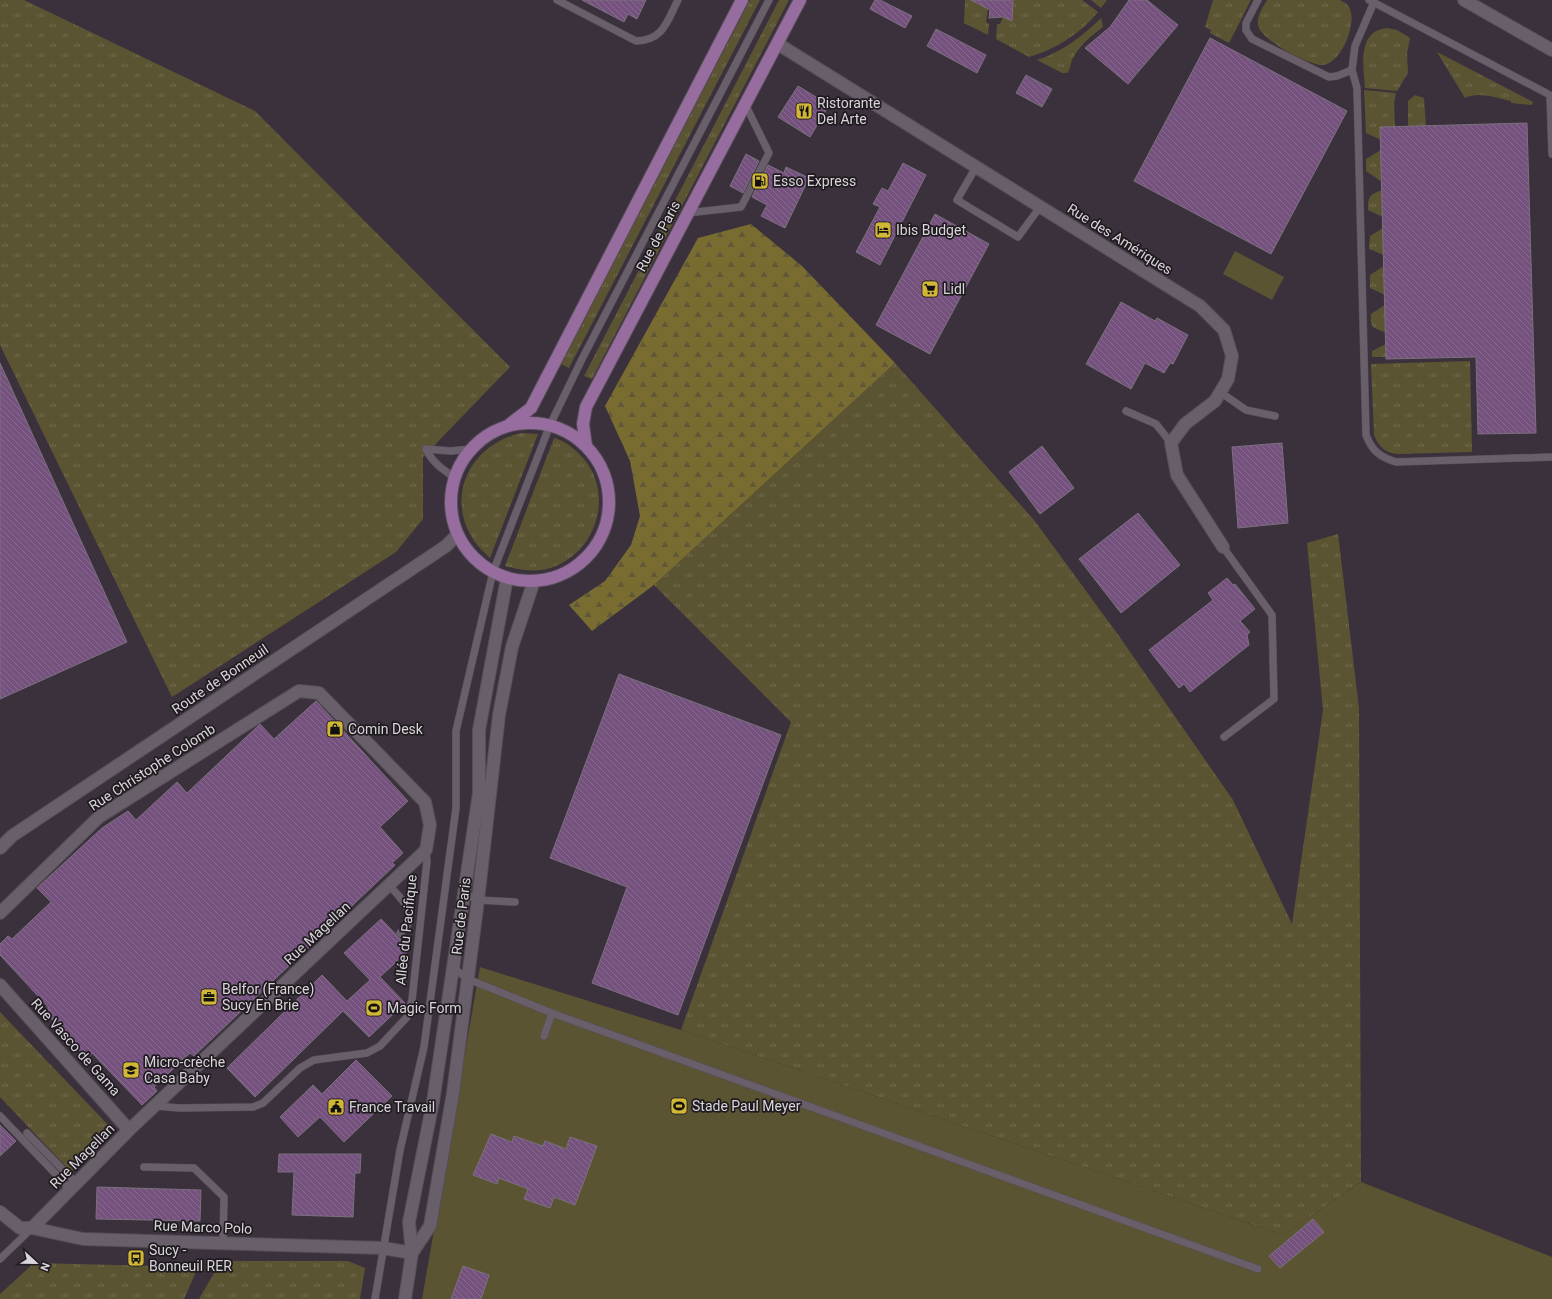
<svg xmlns="http://www.w3.org/2000/svg" width="1552" height="1299" font-family="Roboto,sans-serif">
<style>
.grass{fill:url(#grass-tufts)}
.forest{fill:url(#forest-firs)}
.garden{fill:#5b5432}
.building{fill:url(#building-back-hatch);stroke:#7b717d}
.lines{fill:none;stroke-linecap:round;stroke-linejoin:round}
.service-casing{stroke:#554e57;stroke-width:8}
.minor-casing{stroke:#554e57;stroke-width:14}
.secondary-casing{stroke:#554e57;stroke-width:14}
.primary-casing{stroke:#554e57;stroke-width:14}
.service{stroke:#695f6b;stroke-width:7}
.minor{stroke:#695f6b;stroke-width:12}
.secondary{stroke:#695f6b;stroke-width:12}
.primary{stroke:#976da0;stroke-width:12}
.labels{text-anchor:middle;stroke-width:3.5;stroke-linejoin:round;paint-order:stroke}
.poi-label{font-size:14px;fill:#dad5dc;stroke:#1f1b1f;text-anchor:start}
.street-label{font-size:14px;fill:#dad5dc;stroke:#1f1b1f}
</style>
<defs>
<pattern id="grass-tufts" width="24" height="20" patternUnits="userSpaceOnUse"><rect width="24" height="20" fill="#5b5432"/><path d="M3 7l-1-3M5 7V3M7 7l1-3M15 17l-1-3M17 17v-4M19 17l1-3" fill="none" stroke="#726c4f"/></pattern>
<pattern id="forest-firs" width="22" height="20" patternUnits="userSpaceOnUse"><rect width="22" height="20" fill="#796c30"/><path d="M5 1l3.5 6h-7zM16 11l3.5 6h-7z" fill="#605838"/></pattern>
<pattern id="building-back-hatch" width="6" height="6" patternUnits="userSpaceOnUse"><rect width="6" height="6" fill="#75517e"/><path d="M-1 5l2 2M0 0l6 6M5-1l2 2" fill="none" stroke="#886990"/></pattern>
</defs>
<rect width="100%" height="100%" fill="#3a313c"/>
<g class="grass">
<polygon points="0,0 24,0 255,111 510,367 423,457 423,519 396,552 172,697 0,345"/>
<polygon points="750,0 760,0 569,368 561,364"/>
<polygon points="779,0 789,0 592,379 584,376"/>
<polygon points="965,0 976,0 976,3 988,9 986,22 989,24 988,35 964,23"/>
<path d="M 1013,0 L 1082,0 L 1098,12 C 1080,34 1056,49 1029,57 L 996,39 L 997,24 L 1000,24 L 1003,17 L 1012,21 Z"/>
<polygon points="1091,0 1107,0 1101,8"/>
<polygon points="1213,0 1251,0 1229,43 1210,33 1211,30 1205,27"/>
<path d="M 1267,0 L 1340,0 C 1343,2 1347,3 1349,7 C 1358,22 1342,62 1324,65 C 1311,67 1264,41 1259,28 C 1255,18 1262,9 1267,0 Z"/>
<path d="M 1101,18 L 1103,27 C 1091,36 1080,45 1073,58 C 1070,63 1071,69 1067,73 L 1062,73 L 1037,60 C 1062,52 1083,36 1101,18 Z"/>
<path d="M 1387,28 L 1397,30 L 1410,38 L 1407,54 L 1408,73 L 1397,91 L 1365,88 C 1364,67 1356,31 1387,28 Z"/>
<path d="M 1437,52 L 1533,102 L 1532,105 L 1511,103 L 1511,101 C 1497,98 1478,91 1465,98 Z"/>
<polygon points="1364,90 1396,93 1394,103 1395,127 1381,140 1366,133"/>
<polygon points="1415,95 1424,98 1426,127 1408,127 1408,101"/>
<polygon points="1381,150 1382,182 1366,171 1366,159"/>
<path d="M 1382,190 L 1383,217 L 1368,210 C 1368,196 1369,195 1382,190 Z"/>
<polygon points="1383,228 1384,255 1369,249 1370,236"/>
<polygon points="1384,266 1385,295 1370,288 1370,275"/>
<path d="M 1385,305 L 1386,333 C 1373,327 1370,329 1371,314 Z"/>
<polygon points="1386,344 1386,357 1372,357 1372,351"/>
<path d="M 1470,361 L 1472,452 L 1398,454 C 1385,453 1379,447 1374,435 L 1371,364 Z"/>
<polygon points="895,363 1034,520 1119,636 1233,800 1292,924 1323,710 1307,543 1338,534 1359,708 1361,1182 1283,1235 681,1030 791,722 654,585"/>
<path d="M 521,433 L 538,434 L 490,558 C 440,516 459,448 521,433 Z"/>
<path d="M 554,438 C 566,441 576,450 584,459 C 613,494 598,548 556,566 C 540,573 522,571 505,566 Z"/>
<polygon points="0,1012 114,1131 71,1172 0,1097"/>
<polygon points="221,1261 348,1261 365,1268 360,1299 199,1299"/>
<polygon points="34,1263 198,1267 184,1299 0,1299 0,1294"/>
</g>
<polygon class="forest" points="751,224 802,266 895,363 654,585 592,631 569,605 605,581 631,545 640,516 630,461 605,406 698,238"/>
<g class="garden">
<polygon points="1235,251 1284,277 1272,300 1223,274"/>
<polygon points="480,967 681,1030 1283,1235 1361,1182 1552,1257 1552,1299 422,1299"/>
</g>
<g class="building">
<polygon points="582,0 646,0 637,19 628,14 624,22"/>
<polygon points="875,0 880,0 912,16 905,28 870,9"/>
<polygon points="971,0 1013,0 1012,21 1003,17 989,18 990,10"/>
<polygon points="1129,0 1147,0 1178,25 1128,84 1085,48 1110,27"/>
<polygon points="936,29 986,55 977,73 927,46"/>
<polygon points="1210,38 1347,111 1271,254 1134,181"/>
<polygon points="1026,75 1052,89 1042,107 1016,93"/>
<polygon points="798,86 829,105 810,137 778,117"/>
<polygon points="1527,123 1536,433 1478,434 1476,357 1386,359 1380,127"/>
<polygon points="746,154 759,161 743,193 730,186"/>
<polygon points="903,163 926,175 880,265 856,252 880,207 873,204 882,188 888,191"/>
<polygon points="768,165 784,173 786,167 809,178 785,228 761,216 767,205 752,197"/>
<polygon points="935,214 989,244 930,354 876,325"/>
<polygon points="1121,302 1155,321 1157,318 1188,335 1173,364 1170,363 1164,373 1145,363 1131,389 1086,364"/>
<polygon points="0,363 127,642 0,699"/>
<polygon points="1282,443 1288,523 1238,528 1232,447"/>
<polygon points="1042,446 1074,488 1040,514 1009,472"/>
<polygon points="1138,513 1180,565 1121,613 1079,559"/>
<polygon points="1227,578 1233,585 1235,584 1255,609 1240,621 1250,632 1247,635 1249,645 1190,692 1184,684 1179,688 1149,650 1213,600 1208,593"/>
<polygon points="619,674 781,735 678,1015 592,983 627,887 550,858"/>
<polygon points="316,701 408,801 380,827 403,853 392,863 395,865 194,1056 190,1053 154,1087 157,1091 142,1105 92,1053 88,1058 67,1039 43,1008 49,1008 0,955 0,944 8,936 12,939 51,902 37,888 102,828 128,811 136,820 177,782 187,793 260,724 274,739"/>
<polygon points="381,919 410,949 380,977 405,1003 369,1037 343,1011 255,1097 227,1068 322,975 347,1001 370,980 344,953"/>
<polygon points="356,1060 392,1096 344,1142 320,1117 298,1137 280,1117 313,1085 322,1094"/>
<polygon points="0,1125 16,1141 0,1156"/>
<polygon points="491,1134 512,1142 514,1136 543,1146 545,1141 566,1149 570,1137 597,1146 575,1205 554,1197 550,1208 524,1199 528,1189 499,1178 497,1184 473,1175"/>
<polygon points="279,1154 361,1154 360,1173 355,1173 353,1217 292,1215 294,1172 278,1172"/>
<polygon points="97,1187 201,1190 200,1221 96,1219"/>
<polygon points="1313,1219 1324,1232 1280,1268 1269,1256"/>
<polygon points="463,1266 489,1275 481,1299 451,1299"/>
</g>
<g class="lines">
<g class="service-casing">
<g id="service">
<path d="M 557,0 L 636,41 C 664,40 667,21 678,0"/>
<polyline points="1258,0 1246,23 1246,30 1252,39 1329,77 1337,76 1352,70"/>
<polyline points="1369,0 1550,95 1552,154"/>
<path d="M 1374,2 L 1355,46 L 1352,70 L 1357,88 L 1366,435 C 1372,451 1380,457 1396,462 L 1552,457"/>
<polyline points="976,167 957,200 1018,237 1040,207"/>
<polyline points="687,213 741,207 769,153 745,104"/>
<polyline points="1220,392 1246,410 1275,416"/>
<polyline points="1126,411 1156,424 1171,443"/>
<polyline points="426,449 451,451 471,449"/>
<path d="M 426,449 C 432,462 442,469 455,478"/>
<polyline points="1223,547 1272,615 1274,699 1224,737"/>
<path d="M 389,885 C 397,895 415,909 408,924 C 407,927 402,931 400,933"/>
<polyline points="464,893 478,900 515,902"/>
<polyline points="452,967 468,979 552,1013 1258,1269"/>
<polyline points="544,1036 552,1013"/>
<polyline points="155,1106 180,1108 253,1107 263,1103 300,1068 314,1060 367,1053 380,1046 407,1017 412,1000 427,861 426,850"/>
<polyline points="0,1116 70,1189"/>
<polyline points="27,1133 76,1183"/>
<polyline points="144,1167 194,1168 224,1197 223,1243"/>
<polyline points="0,1259 32,1228"/>
<polyline points="375,1299 400,1150 424,1047 456,808 456,731 493,572 550,425 582,359 769,0"/>
</g>
</g>
<g class="minor-casing">
<g id="minor">
<polyline points="1464,0 1552,50"/>
<polyline points="778,44 1200,306 1224,330 1232,356 1228,379 1215,401 1185,424 1171,443 1177,475 1223,547"/>
<polyline points="0,848 12,836 446,546 457,535"/>
<polyline points="0,913 99,817 299,691 319,693 425,802 430,825 426,850 129,1130 32,1228"/>
<polyline points="0,985 129,1130"/>
<polyline points="0,1212 20,1228 32,1228 83,1239 383,1248 412,1253"/>
</g>
</g>
<g class="secondary-casing">
<g id="secondary">
<polyline points="412,1253 430,1226 453,1093 478,900 499,715 512,647 534,581"/>
<polyline points="405,1299 412,1253 409,1222 433,1102 479,793 479,730 507,578"/>
</g>
</g>
<g class="primary-casing">
<g id="primary">
<circle cx="530" cy="502" r="79"/>
<polyline points="510,424 531,408 742,0"/>
<polyline points="586,446 583,424 586,407 800,0"/>
</g>
</g>
<use href="#service" class="service"/>
<use href="#minor" class="minor"/>
<use href="#secondary" class="secondary"/>
<use href="#primary" class="primary"/>
</g>
<defs>
<g id="restaurant-square" transform="scale(0.9)"><rect x="-9" y="-9" width="18" height="18" rx="4" fill="#d1b736" stroke="#1f1b1f"/><path d="M-5-6h1v4h1v-4h1v4h1v-4h1v5L-1.5 .5V6h-2V.5L-5-1ZM5-6V6H3V1.5H1.5Q1.5-4 5-6Z" fill="#111"/></g>
<g id="fuel-square" transform="scale(0.9)"><rect x="-9" y="-9" width="18" height="18" rx="4" fill="#d1b736" stroke="#1f1b1f"/><path d="M-5.5-6h7V0h2V4h1.3V-2.5L3-4.5l.8-.8L6-3V5H2.5V1h-1V6h-7ZM-4.2-4.7v3.2H.2V-4.7Z" fill="#111"/></g>
<g id="hotel-square" transform="scale(0.9)"><rect x="-9" y="-9" width="18" height="18" rx="4" fill="#d1b736" stroke="#1f1b1f"/><path d="M-6-4.5h1.5V1H6V5H4.5V3h-9V5H-6ZM-4 0a1.8 1.8 0 1 1 3.6 0ZM.5 0V-2.5h3Q6-2.5 6 0Z" fill="#111"/></g>
<g id="supermarket-square" transform="scale(0.9)"><rect x="-9" y="-9" width="18" height="18" rx="4" fill="#d1b736" stroke="#1f1b1f"/><path d="M-6-5.5h2.5l.6 2H6L4.5 2H-2.5L-4.4-4H-6ZM-1.5 3.2a1.3 1.3 0 1 0 .1 0ZM3 3.2a1.3 1.3 0 1 0 .1 0Z" fill="#111"/></g>
<g id="shop-square" transform="scale(0.9)"><rect x="-9" y="-9" width="18" height="18" rx="4" fill="#d1b736" stroke="#1f1b1f"/><path d="M-5-2.5h2.3a2.7 3.5 0 0 1 5.4 0H5L5.5 6h-11ZM-1.5-2.5h3a1.5 2.3 0 0 0-3 0Z" fill="#111"/></g>
<g id="office-square" transform="scale(0.9)"><rect x="-9" y="-9" width="18" height="18" rx="4" fill="#d1b736" stroke="#1f1b1f"/><path d="M-6-3h4V-5.5h4V-3h4V5H-6ZM-1-4.5V-3h2v-1.5ZM-6 0V1H6V0Z" fill="#111"/></g>
<g id="stadium-square" transform="scale(0.9)"><rect x="-9" y="-9" width="18" height="18" rx="4" fill="#d1b736" stroke="#1f1b1f"/><path d="M0-5a6.5 5 0 1 0 0 10a6.5 5 0 1 0 0-10ZM-3.5-1.8h7v3.6h-7Z" fill="#111"/></g>
<g id="school-square" transform="scale(0.9)"><rect x="-9" y="-9" width="18" height="18" rx="4" fill="#d1b736" stroke="#1f1b1f"/><path d="M0-5L7-2L0 1L-7-2ZM-4 1L0 2.5L4 1V4Q0 6-4 4Z" fill="#111"/></g>
<g id="civic-square" transform="scale(0.9)"><rect x="-9" y="-9" width="18" height="18" rx="4" fill="#d1b736" stroke="#1f1b1f"/><path d="M-.6-6.5H3V-4.5H.6V-3L4-1V1h2V6H-6V1h2V-1L-.6-3ZM-1.2 2.5V6h2.4V2.5Z" fill="#111"/></g>
<g id="bus-square" transform="scale(0.9)"><rect x="-9" y="-9" width="18" height="18" rx="4" fill="#d1b736" stroke="#1f1b1f"/><path d="M-5-6H5V4H4V6H2V4H-2V6H-4V4H-5ZM-3.5-4V0h7V-4ZM-3.5 1.2v1.5H-2V1.2ZM2 1.2v1.5H3.5V1.2Z" fill="#111"/></g>
</defs>
<g fill-rule="evenodd">
<use href="#restaurant-square" x="804" y="111"/>
<use href="#fuel-square" x="760" y="181"/>
<use href="#hotel-square" x="883" y="230"/>
<use href="#supermarket-square" x="930" y="289"/>
<use href="#shop-square" x="335" y="729"/>
<use href="#office-square" x="209" y="997"/>
<use href="#stadium-square" x="374" y="1008"/>
<use href="#school-square" x="131" y="1070"/>
<use href="#stadium-square" x="679" y="1106"/>
<use href="#civic-square" x="336" y="1107"/>
<use href="#bus-square" x="136" y="1258"/>
</g>
<g class="labels">
<g class="poi-label">
<text x="817" y="108">Ristorante<tspan x="817" dy="16">Del Arte</tspan></text>
<text x="773" y="186">Esso Express</text>
<text x="896" y="235">Ibis Budget</text>
<text x="943" y="294">Lidl</text>
<text x="348" y="734">Comin Desk</text>
<text x="222" y="994">Belfor (France)<tspan x="222" dy="16">Sucy En Brie</tspan></text>
<text x="387" y="1013">Magic Form</text>
<text x="144" y="1067">Micro-crèche<tspan x="144" dy="16">Casa Baby</tspan></text>
<text x="692" y="1111">Stade Paul Meyer</text>
<text x="349" y="1112">France Travail</text>
<text x="149" y="1255">Sucy -<tspan x="149" dy="16">Bonneuil RER</tspan></text>
</g>
<g class="street-label">
<text transform="translate(658 236) rotate(-62)" y="5">Rue de Paris</text>
<text transform="translate(1120 239) rotate(32)" y="5">Rue des Amériques</text>
<text transform="translate(220 679) rotate(-34)" y="5">Route de Bonneuil</text>
<text transform="translate(152 767) rotate(-33)" y="5">Rue Christophe Colomb</text>
<text transform="translate(461 916) rotate(-83)" y="5">Rue de Paris</text>
<text transform="translate(406 930) rotate(-84)" y="5">Allée du Pacifique</text>
<text transform="translate(317 933) rotate(-43)" y="5">Rue Magellan</text>
<text transform="translate(76 1047) rotate(48)" y="5">Rue Vasco de Gama</text>
<text transform="translate(82 1156) rotate(-45)" y="5">Rue Magellan</text>
<text transform="translate(203 1227) rotate(2)" y="5">Rue Marco Polo</text>
</g>
</g>
<g transform="translate(36 1263) rotate(112)" stroke="#1f1b1f" stroke-width="3" paint-order="stroke">
<path d="M0-3L7 15L0 10L-7 15Z" fill="#dad5dc"/>
<text y="-6" font-size="11" font-weight="bold" text-anchor="middle" fill="#dad5dc">N</text>
</g>
</svg>
